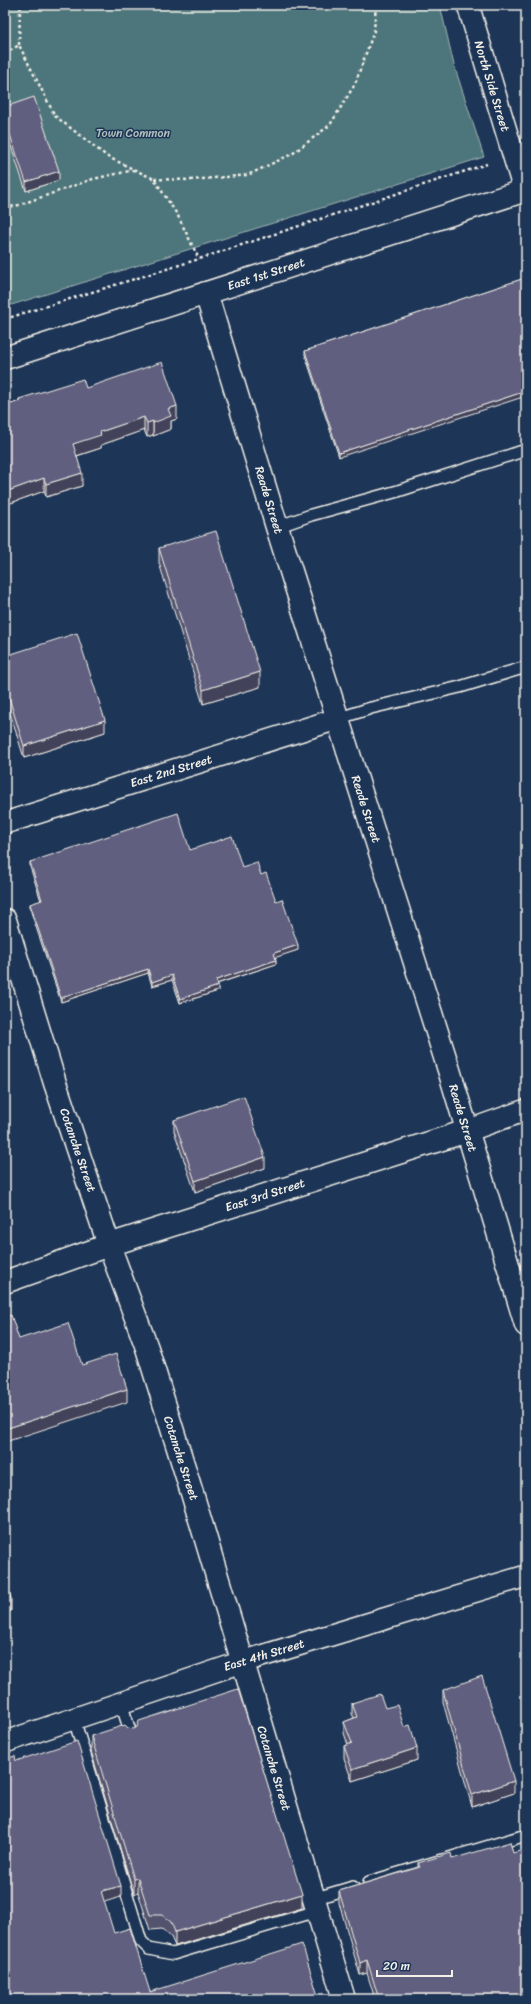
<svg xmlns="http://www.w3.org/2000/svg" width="531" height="2004" font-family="Sriracha,sans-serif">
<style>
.green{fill:#4e767b;stroke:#a1b4b2}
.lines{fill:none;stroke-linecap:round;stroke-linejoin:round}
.lane-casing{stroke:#f4f1e8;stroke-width:14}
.street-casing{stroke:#f4f1e8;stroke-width:24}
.secondary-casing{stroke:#f4f1e8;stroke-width:25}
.path{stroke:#f4f1e8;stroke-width:2.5;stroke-dasharray:3 3;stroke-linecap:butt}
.lane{stroke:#1d3557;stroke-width:11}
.street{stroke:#1d3557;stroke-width:21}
.secondary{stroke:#1d3557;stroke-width:22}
.wall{fill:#53526e;stroke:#f4f1e8}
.shaded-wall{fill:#43425a;stroke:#f4f1e8}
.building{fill:#605f80;stroke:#f4f1e8}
.labels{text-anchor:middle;stroke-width:3;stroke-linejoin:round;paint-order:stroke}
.street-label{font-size:12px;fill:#f4f1e8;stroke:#1d3557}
.park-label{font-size:12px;fill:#b2c0bc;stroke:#1d3557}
</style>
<rect width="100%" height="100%" fill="#1d3557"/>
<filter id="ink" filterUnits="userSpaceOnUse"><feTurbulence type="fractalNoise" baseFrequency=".025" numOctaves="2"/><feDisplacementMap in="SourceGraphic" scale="8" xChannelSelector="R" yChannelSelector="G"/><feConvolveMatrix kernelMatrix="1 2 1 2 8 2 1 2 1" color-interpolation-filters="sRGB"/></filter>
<g filter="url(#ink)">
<polygon class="green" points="5,5 440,5 454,65 484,157 5,307"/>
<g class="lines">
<g class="lane-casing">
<g id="lane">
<polyline points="277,527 311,515 398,491 526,450"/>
<polyline points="337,719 371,708 460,687 526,667"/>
<polyline points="121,1703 132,1737"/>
<polyline points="74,1719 141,1941 149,1949 173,1954 317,1911"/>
<polyline points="369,1882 526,1835"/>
<polyline points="313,1899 353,1887"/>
</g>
</g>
<g class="street-casing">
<g id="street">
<polyline points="468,5 524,190"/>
<polyline points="5,823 337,719"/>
<polyline points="467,1131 526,1110"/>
<polyline points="5,1742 242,1662 526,1576"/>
</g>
</g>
<g class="secondary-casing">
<g id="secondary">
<polyline points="206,293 277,527 449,1070 526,1325"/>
<polyline points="5,358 526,190"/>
<polyline points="5,920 55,1083 109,1245 147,1348 192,1493 344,1999"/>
<polyline points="5,1282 109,1245 467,1131"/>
</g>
</g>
<g class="path">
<polyline points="19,45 20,9 22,5"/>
<polyline points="5,54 19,45 55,116 108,157 154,179 178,216 199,259"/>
<polyline points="154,179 191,180 248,175 292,154 330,125 355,84 374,31 376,5"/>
<polyline points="5,208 19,205 93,179 134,170"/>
<polyline points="5,319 199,259 487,164"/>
</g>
<use href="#lane" class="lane"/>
<use href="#street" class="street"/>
<use href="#secondary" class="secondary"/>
</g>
<g class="wall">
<polygon points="5,107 59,180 26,191 5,128"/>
<polygon points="525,278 339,457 305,355 305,351"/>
<polygon points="86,388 177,419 171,421 171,429 153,436 153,435 147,437 144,430 101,445 101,448 77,456 82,486 46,497 44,491 5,505 5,406 19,401 19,399"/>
<polygon points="159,548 260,687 203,704 159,563"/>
<polygon points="5,656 105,732 24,758 5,697"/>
<polygon points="190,850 242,867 261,875 276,901 298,950 275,957 276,964 217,984 218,991 180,1003 172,980 152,986 148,973 61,1002 30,909 30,904 41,901 30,867 30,862"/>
<polygon points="174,1120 265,1168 195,1192 174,1131"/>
<polygon points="443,1690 514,1793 472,1807 443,1702"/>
<polygon points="352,1703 385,1708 404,1727 417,1760 352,1781 344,1758 344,1746 348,1745 344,1733 344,1722 354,1718 352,1714"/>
<polygon points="128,1728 302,1908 175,1946 171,1937 162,1929 150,1930 138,1892 134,1894 91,1751 91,1736"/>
<polygon points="452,1859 526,1999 375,1999 367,1973 360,1975 339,1903 339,1891 418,1867 418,1863"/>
</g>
<g class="shaded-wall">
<polygon points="59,171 59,180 26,191 26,182"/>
<polygon points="526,391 526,396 339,457 339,453"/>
<polygon points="177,406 177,419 171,421 171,429 153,436 153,423 168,409"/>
<polygon points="144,417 144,430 101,445 101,448 73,457 73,444 100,432"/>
<polygon points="153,421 153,435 147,437 147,423"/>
<polygon points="82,473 82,486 46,497 46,484"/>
<polygon points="44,478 44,491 5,505 5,492"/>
<polygon points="260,672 260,687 203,704 203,690"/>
<polygon points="105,720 105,732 24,758 24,746"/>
<polygon points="298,945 298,950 274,958 274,953"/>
<polygon points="276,960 276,964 216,984 216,980"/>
<polygon points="148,969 148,973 61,1002 61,998"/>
<polygon points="172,975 172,980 152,986 152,982"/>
<polygon points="218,986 218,991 180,1003 180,999"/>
<polygon points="265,1157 265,1168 195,1192 195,1181"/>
<polygon points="127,1389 127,1402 5,1442 5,1429"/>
<polygon points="11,1598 11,1611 5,1613 5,1600"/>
<polygon points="417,1748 417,1760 352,1781 352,1769"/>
<polygon points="514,1781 514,1793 472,1807 472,1795"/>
<polygon points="138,1878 138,1892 134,1894 134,1879"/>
<polygon points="121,1886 121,1897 101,1903 101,1891"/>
<polygon points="302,1894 302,1908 175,1946 175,1932"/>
<polygon points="367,1960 367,1973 360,1975 360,1963"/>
<polygon points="526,1996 526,1999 516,1999"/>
</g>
<g class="building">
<polygon points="34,97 59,171 26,182 5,120 5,107"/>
<polygon points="525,278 526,281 526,391 339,453 305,351"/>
<polygon points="162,362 177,406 168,409 171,416 153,423 153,421 147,423 144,417 100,432 101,435 73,444 82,473 46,484 44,478 5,492 5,406 20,401 19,399 83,379 86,388"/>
<polygon points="216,531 260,672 203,690 159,548"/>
<polygon points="77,633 105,720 24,746 5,685 5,656"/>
<polygon points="178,813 190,850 232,836 242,867 257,862 261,875 266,873 276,901 282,899 298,945 274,953 276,960 216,980 218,986 180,999 172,975 152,982 148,969 61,998 30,904 42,900 30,862"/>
<polygon points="244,1096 265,1157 195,1181 174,1120"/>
<polygon points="11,1315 19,1339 68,1323 82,1365 116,1354 127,1389 5,1429 5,1317"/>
<polygon points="5,1578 11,1598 5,1600"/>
<polygon points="482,1676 514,1781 472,1795 443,1690"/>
<polygon points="238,1689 302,1894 175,1932 171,1922 162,1915 150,1915 138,1878 134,1879 91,1736 125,1725 128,1728 134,1729 137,1727 139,1721"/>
<polygon points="380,1694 385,1708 397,1705 404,1727 410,1725 417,1748 352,1769 344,1746 352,1743 344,1722 357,1717 352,1703"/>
<polygon points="77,1741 121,1886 101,1891 114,1933 130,1928 150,1992 302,1944 319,1999 6,1999 5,1997 5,1759 15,1756 16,1761"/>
<polygon points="510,1842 513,1853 526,1849 526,1996 516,1999 379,1999 367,1960 360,1963 339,1891 420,1867 418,1863 451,1853 452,1859"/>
</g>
</g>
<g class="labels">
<g class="street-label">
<text transform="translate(492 86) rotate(73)" y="4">North Side Street</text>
<text transform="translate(266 274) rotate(-18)" y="4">East 1st Street</text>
<text transform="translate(269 500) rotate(73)" y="4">Reade Street</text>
<text transform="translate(171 771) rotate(-17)" y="4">East 2nd Street</text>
<text transform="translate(366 809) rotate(72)" y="4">Reade Street</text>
<text transform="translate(463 1118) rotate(73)" y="4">Reade Street</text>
<text transform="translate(78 1150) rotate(71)" y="4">Cotanche Street</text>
<text transform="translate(265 1195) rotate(-18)" y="4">East 3rd Street</text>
<text transform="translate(181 1458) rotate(72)" y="4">Cotanche Street</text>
<text transform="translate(264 1655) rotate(-17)" y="4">East 4th Street</text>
<text transform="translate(274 1768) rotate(73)" y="4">Cotanche Street</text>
</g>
<g class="park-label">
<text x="133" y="137">Town Common</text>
</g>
</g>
<rect width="531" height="2004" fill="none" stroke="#1d3557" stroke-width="20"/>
<rect x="10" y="10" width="511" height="1984" fill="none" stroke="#f4f1e8" stroke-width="1.5" filter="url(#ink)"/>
<path d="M377 1970v6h75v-6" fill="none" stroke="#f4f1e8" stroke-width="2"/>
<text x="383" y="1970" font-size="12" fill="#f4f1e8" stroke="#1d3557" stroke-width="3" paint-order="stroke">20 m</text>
</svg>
